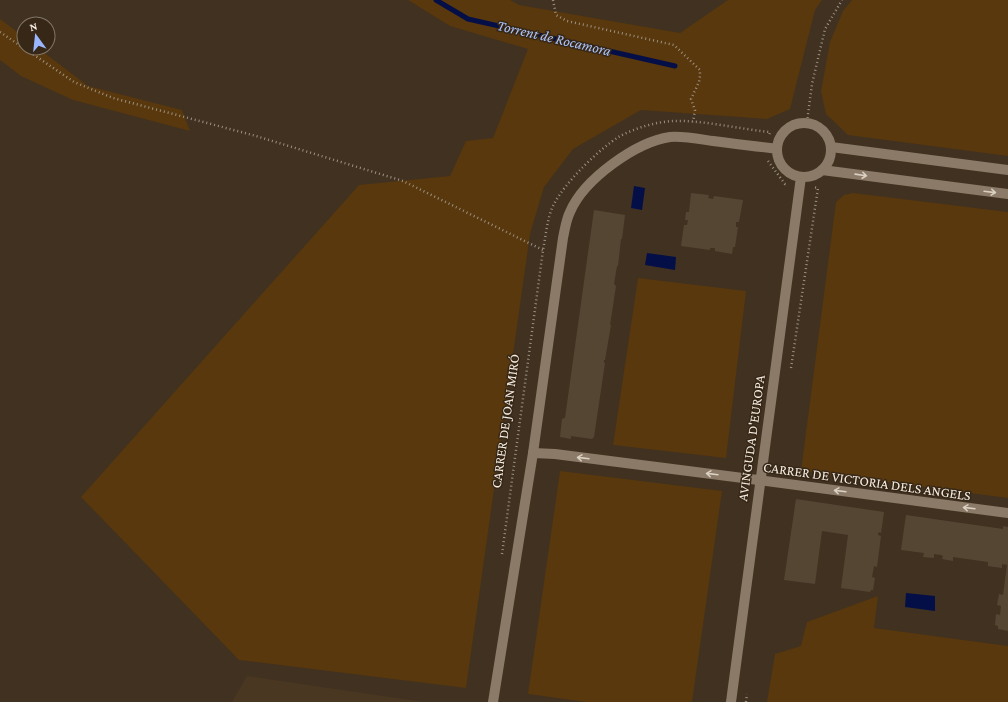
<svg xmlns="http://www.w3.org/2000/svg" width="1008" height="702" font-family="'Crimson Pro',serif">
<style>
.built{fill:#4a3721}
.green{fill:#58380c}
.water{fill:#050f47}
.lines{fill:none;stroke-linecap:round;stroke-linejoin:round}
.stream{stroke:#050f47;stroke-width:5}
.building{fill:#554634}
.path{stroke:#9d9183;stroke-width:2.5;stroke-dasharray:1 3;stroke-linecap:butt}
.minor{stroke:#8b7a67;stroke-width:10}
.oneway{stroke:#dad0c2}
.labels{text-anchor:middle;stroke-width:3;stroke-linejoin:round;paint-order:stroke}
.street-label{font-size:14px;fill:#f5ece1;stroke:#362717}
.water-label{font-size:15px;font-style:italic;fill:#aec5fb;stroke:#362717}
</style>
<rect width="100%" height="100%" fill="#403121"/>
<polygon class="built" points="247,676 424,702 232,702"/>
<g class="green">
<polygon points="408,0 510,0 519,5 680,33 728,0 822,0 815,10 790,109 767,119 641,110 573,149 544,187 530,234 466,688 239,660 81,497 359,185 450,176 466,141 493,138 528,49 450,26"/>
<polygon points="852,0 1008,0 1008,156 848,135 826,114 821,91 830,42 843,11"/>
<polygon points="0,19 24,37 24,48 38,48 88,86 182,110 190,131 73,100 21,76 0,60"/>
<polygon points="853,193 1008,212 1008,498 801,471 836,202 844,195"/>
<polygon points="638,278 746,291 726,458 613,445"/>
<polygon points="560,471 722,491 692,702 586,702 528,694"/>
<polygon points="878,596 874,628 1008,646 1008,702 767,702 775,654 801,646 807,622"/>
</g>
<g class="water">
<polygon points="634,186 645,188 642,210 631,208"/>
<polygon points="647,253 676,257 675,270 645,265"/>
<polygon points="906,593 935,596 935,611 905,607"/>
</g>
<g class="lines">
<polyline class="stream" points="436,0 468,19 675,66"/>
</g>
<g class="building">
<polygon points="691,193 709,195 708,198 713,199 714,196 743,200 739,222 736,222 736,227 738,227 735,247 733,247 732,254 715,251 715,248 710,248 710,250 681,246 684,225 687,225 688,220 685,220 686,212 689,212"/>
<polygon points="594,210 625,215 622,239 621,239 618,266 617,266 614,284 616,286 610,325 611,325 605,360 604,360 604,363 605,363 594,437 592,439 571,436 571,439 560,437 562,419 565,418"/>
<polygon points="796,499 884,512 881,533 879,532 878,534 878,535 881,536 877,567 874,566 872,577 875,578 873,590 871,590 870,592 841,588 848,535 822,531 815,584 784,580"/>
<polygon points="906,515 1003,529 1003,526 1008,527 1008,631 998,629 998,626 995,625 996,614 1000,615 1001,606 997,605 999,594 1003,595 1007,565 1002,564 1002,568 988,566 988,562 953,557 953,561 942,559 943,556 941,555 934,554 934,558 923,557 924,553 901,550"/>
</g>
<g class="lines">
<g class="path">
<polyline points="553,0 556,15 567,21 674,45 700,70 700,76 699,82 691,99 695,110 693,122"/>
<polyline points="0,32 74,82 113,98 256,136 403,181 543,250"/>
<polyline points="807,122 812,84 825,29 842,0"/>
<polyline points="768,161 785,184 788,184"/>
<polyline points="791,368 818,188 813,187"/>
<path d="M 502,554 L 543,250 C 546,235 547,219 553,206 C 564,183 599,149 620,136 C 636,128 655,122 673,121 C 703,120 739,129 770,132 L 769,135"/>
<polyline points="746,702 747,694"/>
</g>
<g class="minor">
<circle cx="804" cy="150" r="27"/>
<polyline points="831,147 1008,170"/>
<polyline points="822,170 1008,194"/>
<polyline points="533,453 555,454 735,477 1008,513"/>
<path d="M 493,702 L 533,453 L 563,238 C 565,229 566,220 570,212 C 584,179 636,142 670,137 C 684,136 699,139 713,141 C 734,144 755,146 777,149"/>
<polyline points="731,702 801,177"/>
</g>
</g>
<defs><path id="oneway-shaft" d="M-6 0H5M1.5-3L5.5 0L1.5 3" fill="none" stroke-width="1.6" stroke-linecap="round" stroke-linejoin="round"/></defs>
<g class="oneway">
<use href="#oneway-shaft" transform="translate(861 175) rotate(8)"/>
<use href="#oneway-shaft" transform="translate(990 192) rotate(7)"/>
<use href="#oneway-shaft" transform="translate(583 458) rotate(-173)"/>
<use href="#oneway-shaft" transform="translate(712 474) rotate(-173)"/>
<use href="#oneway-shaft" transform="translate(840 491) rotate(-173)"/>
<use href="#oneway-shaft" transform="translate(969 508) rotate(-173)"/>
</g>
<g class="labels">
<g class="street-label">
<text transform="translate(505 421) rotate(-82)" y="5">CARRER DE JOAN MIRÓ</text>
<text transform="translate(751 438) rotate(-82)" y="5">AVINGUDA D'EUROPA</text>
<text transform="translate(867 481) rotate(8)" y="5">CARRER DE VICTORIA DELS ANGELS</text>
</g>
<g class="water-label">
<text transform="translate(554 38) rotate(13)" y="5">Torrent de Rocamora</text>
</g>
</g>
<g transform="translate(36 36) rotate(345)"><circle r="19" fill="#362717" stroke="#827668"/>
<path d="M0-3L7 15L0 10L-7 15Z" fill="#98b5fd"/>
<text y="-6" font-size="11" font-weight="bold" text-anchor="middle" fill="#f5ece1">N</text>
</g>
</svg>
